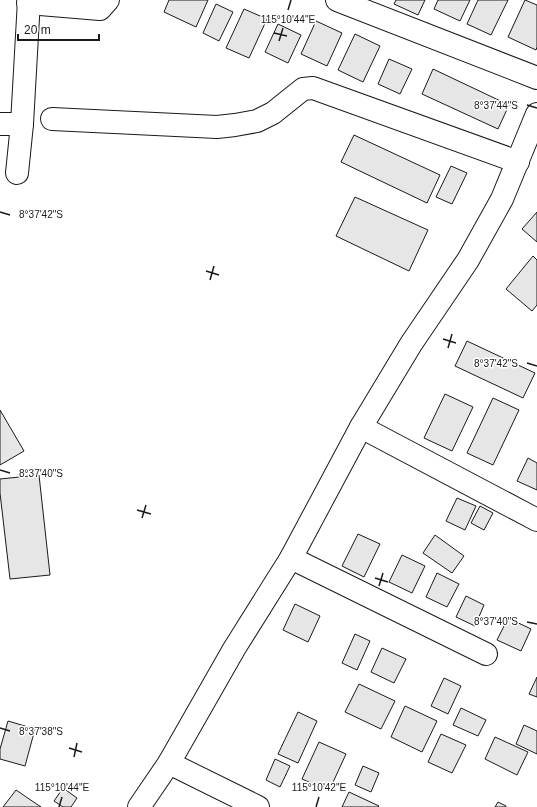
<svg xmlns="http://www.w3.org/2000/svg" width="537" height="807" font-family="Arial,sans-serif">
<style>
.building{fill:#e6e6e6;stroke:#1a1a1a}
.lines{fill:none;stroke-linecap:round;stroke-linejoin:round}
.minor-casing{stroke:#1a1a1a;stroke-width:24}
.minor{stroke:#fff;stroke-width:22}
.ticks{fill:none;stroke:#1a1a1a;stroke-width:1.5}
.ticks-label{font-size:10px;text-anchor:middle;fill:#1a1a1a;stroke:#fff;stroke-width:3;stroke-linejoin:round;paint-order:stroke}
</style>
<rect width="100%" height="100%" fill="#fff"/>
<g class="building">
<polygon points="169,0 208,0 196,27 164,12"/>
<polygon points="396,0 425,0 418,15 394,4"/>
<polygon points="438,0 470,0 460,21 434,9"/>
<polygon points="478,0 508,0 491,35 467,24"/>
<polygon points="525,0 537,5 537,47 536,50 508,37"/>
<polygon points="216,4 233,12 219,41 203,33"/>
<polygon points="244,9 267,19 249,58 226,48"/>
<polygon points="316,21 342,33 327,66 301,54"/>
<polygon points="278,24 301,35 288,63 265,52"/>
<polygon points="355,34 380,46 363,82 338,70"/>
<polygon points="389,59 412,69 400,94 378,84"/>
<polygon points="433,69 509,105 498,129 422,94"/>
<polygon points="354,135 440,175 427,203 341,162"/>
<polygon points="451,166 467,173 452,204 436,197"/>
<polygon points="355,197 428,230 409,271 336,236"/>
<polygon points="537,212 537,242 522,229"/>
<polygon points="533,256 537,260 537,305 532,311 506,289"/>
<polygon points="467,341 535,373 523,398 455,366"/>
<polygon points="445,394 473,407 452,451 424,438"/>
<polygon points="493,398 519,410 493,465 467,453"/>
<polygon points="0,410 24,451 0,465"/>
<polygon points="528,458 537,463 537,490 517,481"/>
<polygon points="39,475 50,575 10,579 0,493 0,479"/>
<polygon points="457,498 476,506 465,530 446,521"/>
<polygon points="480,506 493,513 484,530 471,523"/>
<polygon points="358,534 380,544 364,577 342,566"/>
<polygon points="435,535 464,556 452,573 423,553"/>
<polygon points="402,555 425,566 412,593 389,582"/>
<polygon points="437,573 459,584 447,607 426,597"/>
<polygon points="466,596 484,605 475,626 456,617"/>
<polygon points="295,604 320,616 308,642 283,630"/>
<polygon points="508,618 531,629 521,651 497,640"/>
<polygon points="355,634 370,641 357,670 342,663"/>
<polygon points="382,648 406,659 394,683 371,672"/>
<polygon points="537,677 537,697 529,694"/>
<polygon points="444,678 461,686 448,714 431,706"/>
<polygon points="359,684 395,701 381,729 345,712"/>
<polygon points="405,706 437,721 422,752 391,737"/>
<polygon points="461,708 486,720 478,736 453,725"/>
<polygon points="298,712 317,721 298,763 278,754"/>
<polygon points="8,721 35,729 25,766 0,759 0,749"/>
<polygon points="524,725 537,731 537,754 516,744"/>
<polygon points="441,734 466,745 452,773 428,762"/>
<polygon points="495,737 528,752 517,775 485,759"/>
<polygon points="319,742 346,754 329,791 302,779"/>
<polygon points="275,759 290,766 280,787 266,780"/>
<polygon points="363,766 379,773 371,792 355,785"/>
<polygon points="63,788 77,798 71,807 63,807 54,801"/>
<polygon points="16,790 41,807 3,807"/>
<polygon points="349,792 379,806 378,807 342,807"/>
<polygon points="498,802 506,806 506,807 495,807"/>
</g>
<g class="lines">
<g class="minor-casing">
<g id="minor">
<polyline points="337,0 537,78"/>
<polyline points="28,3 100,9 108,0"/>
<polyline points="52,119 217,127 235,125 257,121 273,113 303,89 313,88 518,162"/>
<polyline points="0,124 22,124"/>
<polyline points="17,173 22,124 29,0"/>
<polyline points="361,427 537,520"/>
<polyline points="291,558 486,654"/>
<polyline points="169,763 258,807"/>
<polyline points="139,807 169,763 234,649 291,558 361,427 411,344 468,260 502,199 537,114"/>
</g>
</g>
<use href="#minor" class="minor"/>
</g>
<path class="ticks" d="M 288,10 L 291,0M 274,33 L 287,36M 279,41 L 283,28M 527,105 L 537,108M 0,212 L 10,215M 206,271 L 219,275M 210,280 L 214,266M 443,339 L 456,343M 448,348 L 452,334M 527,363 L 537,366M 0,470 L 10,473M 137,510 L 151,514M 142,518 L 146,505M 375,578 L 388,582M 379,586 L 383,573M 527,622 L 537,624M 0,728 L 10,731M 69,748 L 82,752M 74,757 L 77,743M 59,807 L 62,797M 316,807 L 319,797"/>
<g class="ticks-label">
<text x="288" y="23">115°10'44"E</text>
<text x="496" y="109">8°37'44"S</text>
<text x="41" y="218">8°37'42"S</text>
<text x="496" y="367">8°37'42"S</text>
<text x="41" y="477">8°37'40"S</text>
<text x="496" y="625">8°37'40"S</text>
<text x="41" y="735">8°37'38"S</text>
<text x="62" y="791">115°10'44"E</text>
<text x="319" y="791">115°10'42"E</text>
</g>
<path d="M18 34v6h81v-6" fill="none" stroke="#1a1a1a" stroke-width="2"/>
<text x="24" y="34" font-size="12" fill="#1a1a1a" stroke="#ffffff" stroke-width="3" paint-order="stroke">20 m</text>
</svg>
